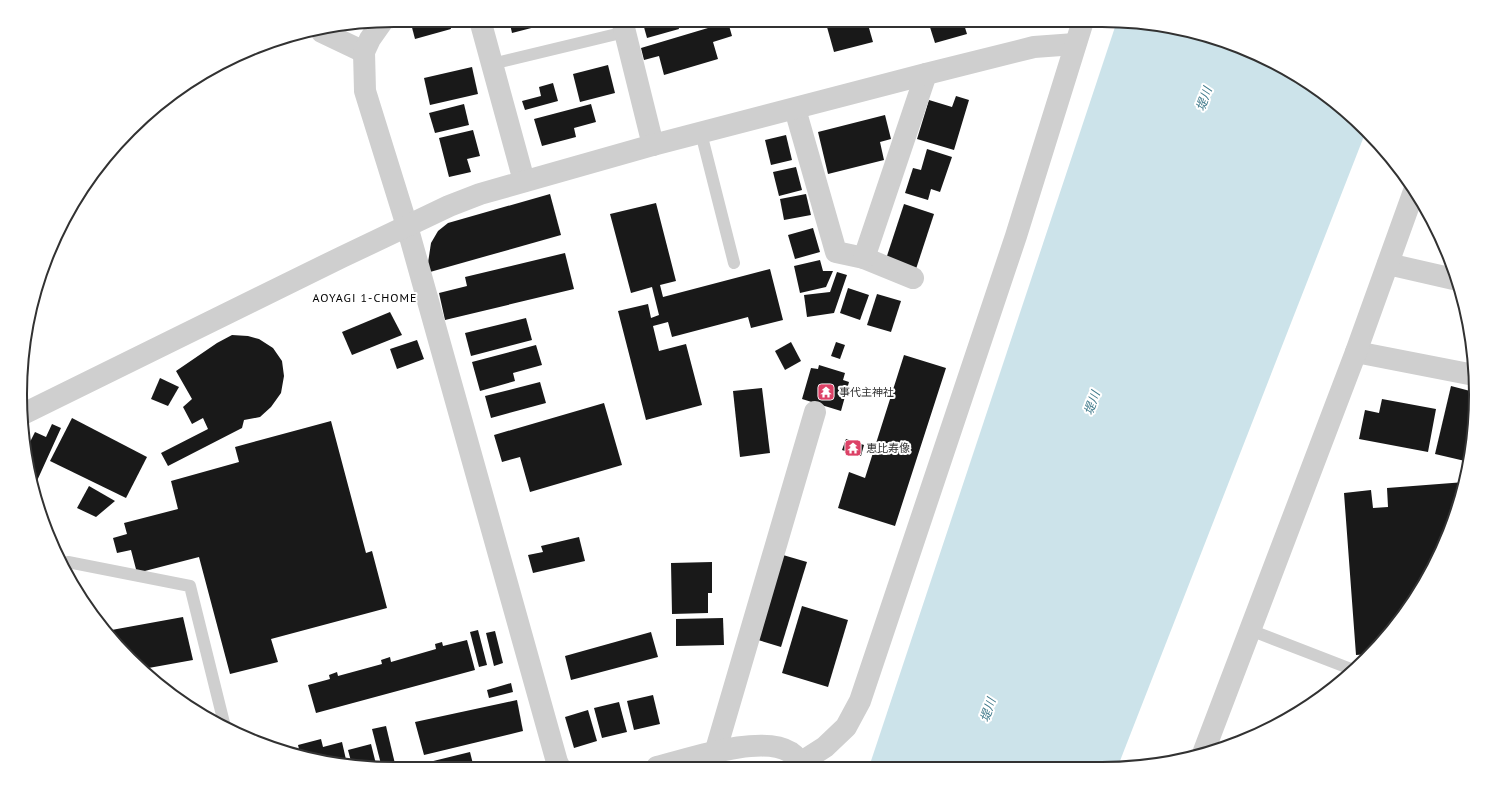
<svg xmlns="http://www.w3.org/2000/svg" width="1496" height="789" font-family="'PT Sans','Noto Sans JP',sans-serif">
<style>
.water{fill:#cce3ea}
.building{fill:#191919}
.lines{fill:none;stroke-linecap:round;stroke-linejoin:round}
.service{stroke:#cfcfcf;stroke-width:12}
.minor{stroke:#cfcfcf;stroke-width:22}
.tertiary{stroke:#cfcfcf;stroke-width:22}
.labels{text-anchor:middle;stroke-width:4;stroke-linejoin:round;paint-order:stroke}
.poi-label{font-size:11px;fill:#323232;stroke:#fff;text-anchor:start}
.water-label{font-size:12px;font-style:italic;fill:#407a8b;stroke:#fff}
.neighbourhood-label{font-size:12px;letter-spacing:1px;fill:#000;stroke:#fff}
.rim{fill:none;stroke:#323232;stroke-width:2}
</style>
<rect width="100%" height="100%" fill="#fff"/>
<polygon class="water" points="1117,21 1126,21 1199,33 1267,59 1330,98 1366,131 1118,766 869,767"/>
<g class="building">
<polygon points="410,20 449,20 451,29 415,39"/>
<polygon points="509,20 541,20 543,25 512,33"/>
<polygon points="642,20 677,20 679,29 647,38"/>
<polygon points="825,20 867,21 873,42 834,52"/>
<polygon points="928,21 963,21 967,34 935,43"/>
<polygon points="728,22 732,36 713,42 718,59 664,75 659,56 644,60 641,48"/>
<polygon points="608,65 615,93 580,102 573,74"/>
<polygon points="472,67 478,94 430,105 424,78"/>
<polygon points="553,83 558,101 525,110 522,101 541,96 539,87"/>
<polygon points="956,96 969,100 954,150 917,139 929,100 952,107"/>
<polygon points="464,104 469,125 435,133 429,113"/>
<polygon points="591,104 596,122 574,128 576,137 542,146 534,119"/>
<polygon points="885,115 891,139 880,142 884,160 828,174 818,132"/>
<polygon points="473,130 480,156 467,159 471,172 449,177 439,138"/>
<polygon points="786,135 792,160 771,165 765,140"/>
<polygon points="927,149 952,157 940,192 931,189 928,200 905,193 913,168 921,170"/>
<polygon points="796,167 802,190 779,196 773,172"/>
<polygon points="550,194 561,235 430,272 428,263 431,243 438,231 448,223"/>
<polygon points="806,194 811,215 784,220 780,199"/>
<polygon points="656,203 676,281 660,285 663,297 770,269 783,320 751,328 748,317 672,337 668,322 653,326 659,351 686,344 702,405 646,420 618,311 648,304 651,318 659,315 652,287 631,293 610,214"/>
<polygon points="904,204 934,214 916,269 886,259"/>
<polygon points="813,228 820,252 795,259 788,235"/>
<polygon points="565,253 574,289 445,320 439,293 467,286 465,277"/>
<polygon points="820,260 823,271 833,271 826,287 800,293 794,266"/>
<polygon points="837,272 847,275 834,313 807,317 804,295 830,292"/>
<polygon points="848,288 869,295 860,320 840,313"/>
<polygon points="877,294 901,301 891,332 867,325"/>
<polygon points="390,312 402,335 352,355 342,332"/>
<polygon points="526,318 532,340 471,356 465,333"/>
<polygon points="232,335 248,336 259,339 273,348 282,361 284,376 281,393 271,407 260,417 244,420 242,428 168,466 161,453 208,429 203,418 192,424 183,407 192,399 176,371 217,343"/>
<polygon points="417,340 424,359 397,369 390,349"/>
<polygon points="791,342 801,361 785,370 775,351"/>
<polygon points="836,342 845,345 840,359 831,356"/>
<polygon points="536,345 542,365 513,373 515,381 480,391 472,362"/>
<polygon points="904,355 946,368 895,526 838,508 849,472 865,478"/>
<polygon points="819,365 845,373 843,380 849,382 841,411 802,399 811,368 818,369"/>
<polygon points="160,378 179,387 168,406 151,399"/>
<polygon points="540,382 546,403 491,418 485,396"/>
<polygon points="1451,386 1474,392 1475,417 1465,461 1435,454"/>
<polygon points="762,388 770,453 740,457 733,391"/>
<polygon points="1382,399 1436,409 1428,452 1359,439 1365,410 1379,413"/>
<polygon points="604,403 622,465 530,492 520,457 502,462 494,435"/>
<polygon points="72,418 147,457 126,498 50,461"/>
<polygon points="331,421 366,553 372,551 387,608 271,639 278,662 230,674 199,557 137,573 131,550 117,553 113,538 127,534 124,523 178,509 171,481 239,462 235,447"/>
<polygon points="52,424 61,428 36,483 27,448 35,432 46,437"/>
<polygon points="846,439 864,445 861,456 842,450"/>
<polygon points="1465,482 1463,492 1437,560 1383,642 1369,654 1356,655 1344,493 1371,490 1373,508 1388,507 1387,488"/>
<polygon points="89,486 115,501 96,517 77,508"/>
<polygon points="579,537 585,561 533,573 528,555 543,552 541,546"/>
<polygon points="783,555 807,562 781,647 758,640"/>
<polygon points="712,562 712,593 708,593 708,613 672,614 671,563"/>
<polygon points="802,606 848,620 828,687 782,673"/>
<polygon points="183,617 193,660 143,669 113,642 106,631"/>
<polygon points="723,618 724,645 676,646 676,619"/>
<polygon points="478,630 487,665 479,667 470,632"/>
<polygon points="495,631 503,663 494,666 486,633"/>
<polygon points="651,632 658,657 571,680 565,656"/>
<polygon points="467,640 475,670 316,713 308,685 330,679 329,675 337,672 338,676 382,664 381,660 390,657 391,662 436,649 435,644 442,642 443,646"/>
<polygon points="511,683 513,692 489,698 487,690"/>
<polygon points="653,695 660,724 634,730 627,701"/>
<polygon points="517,700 523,731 424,755 415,722"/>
<polygon points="619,702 627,732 602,738 594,708"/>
<polygon points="588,710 597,741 574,748 565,717"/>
<polygon points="386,726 396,768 382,768 372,729"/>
<polygon points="321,739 323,747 342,742 347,764 301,757 298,745"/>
<polygon points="371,744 377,768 352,765 348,750"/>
<polygon points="470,752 474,768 418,768 417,765"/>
</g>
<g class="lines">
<g class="service">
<polyline points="492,64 625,32"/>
<polyline points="701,133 734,263"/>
<polyline points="64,563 68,562 190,586 225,727"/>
<polyline points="1250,630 1351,669"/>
</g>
<g class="minor">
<polyline points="480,20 524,181"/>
<polyline points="622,20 653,145"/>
<polyline points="322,32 364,52"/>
<polyline points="795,109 836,252 864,258 913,278"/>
<polyline points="864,258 926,74"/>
<polyline points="1388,264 1458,280"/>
<polyline points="1356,352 1474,375"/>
<polyline points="715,753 815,412"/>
</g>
<g class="tertiary">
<polyline points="382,22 370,39 364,52 365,91 407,226 557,762 560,768"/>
<polyline points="21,415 342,257 449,206 480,194 653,145 926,74 1034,47 1075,44"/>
<polyline points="1204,751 1356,352 1414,191"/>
<polyline points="800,763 825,747 846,727 860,701 1016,236 1083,21"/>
<path d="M 657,767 C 690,759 761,734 790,752 C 796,756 800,760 800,767"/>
</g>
</g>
<defs>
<g id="temple-square" transform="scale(0.9)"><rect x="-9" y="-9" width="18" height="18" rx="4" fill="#dc4166" stroke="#fff"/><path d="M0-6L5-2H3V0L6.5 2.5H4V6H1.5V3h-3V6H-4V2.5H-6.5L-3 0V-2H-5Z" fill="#fff"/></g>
</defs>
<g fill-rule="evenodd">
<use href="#temple-square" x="826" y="392"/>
<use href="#temple-square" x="853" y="448"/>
</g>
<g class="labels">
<g class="poi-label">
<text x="839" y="396">事代主神社</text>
<text x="866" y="452">恵比寿像</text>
</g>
<g class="water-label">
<text transform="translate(1204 99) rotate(-70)" y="4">堤川</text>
<text transform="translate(1092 403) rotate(-70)" y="4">堤川</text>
<text transform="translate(988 710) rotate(-71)" y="4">堤川</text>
</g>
<g class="neighbourhood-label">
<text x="365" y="302">AOYAGI 1-CHOME</text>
</g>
</g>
<path d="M0 0H1496V789H0ZM394 27H1102A367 367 0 0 1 1469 394V395A367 367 0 0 1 1102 762H394A367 367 0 0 1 27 395V394A367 367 0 0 1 394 27Z" fill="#fff" fill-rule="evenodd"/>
<path class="rim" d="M394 27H1102A367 367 0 0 1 1469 394V395A367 367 0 0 1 1102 762H394A367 367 0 0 1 27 395V394A367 367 0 0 1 394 27Z"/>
</svg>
